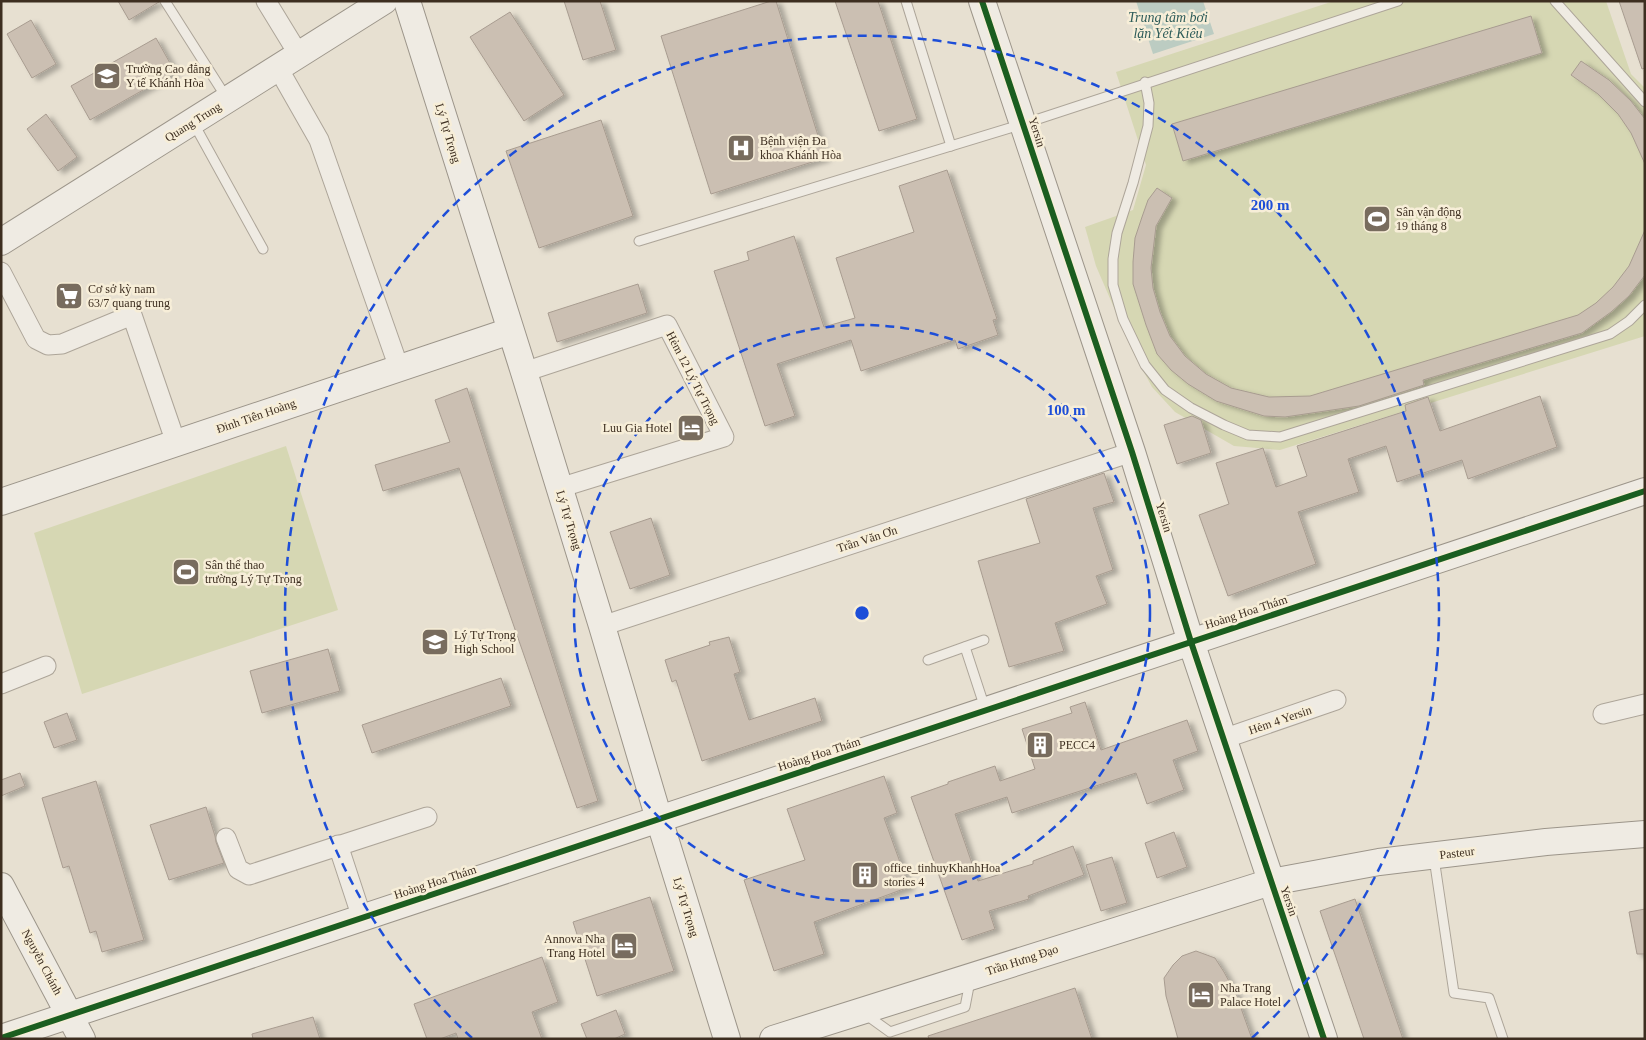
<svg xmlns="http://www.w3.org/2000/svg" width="1646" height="1040" font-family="Georgia,serif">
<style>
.green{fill:#d6d7b3}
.water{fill:#bcccc2}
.building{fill:#cbbfb2;stroke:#a89c90;filter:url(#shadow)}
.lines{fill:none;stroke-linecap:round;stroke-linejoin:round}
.lane-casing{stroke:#ada599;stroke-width:11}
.street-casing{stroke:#ada599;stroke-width:21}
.secondary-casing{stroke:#9c958a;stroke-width:28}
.lane{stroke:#efebe3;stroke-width:9}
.street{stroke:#efebe3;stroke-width:19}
.secondary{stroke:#efebe3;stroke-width:26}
.cycleway-casing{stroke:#f7eed8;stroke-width:9}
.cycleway{stroke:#1b5e20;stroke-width:6}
.ring{fill:none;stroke:#1d4ed8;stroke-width:2.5;stroke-dasharray:9 6}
.labels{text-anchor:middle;stroke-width:5;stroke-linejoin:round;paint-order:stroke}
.poi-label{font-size:12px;fill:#3d2e20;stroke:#f7eed8;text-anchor:start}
.street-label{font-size:12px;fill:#3d2e20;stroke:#f7eed8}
.water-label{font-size:14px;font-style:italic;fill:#2f5d5a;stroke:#f7eed8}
.centre{fill:#1d4ed8;stroke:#f7eed8;stroke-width:2.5}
.ring-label{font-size:15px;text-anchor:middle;font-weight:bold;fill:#1d4ed8;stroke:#f7eed8;stroke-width:5;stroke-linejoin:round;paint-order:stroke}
</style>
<defs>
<filter id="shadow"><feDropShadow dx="5.5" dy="3" stdDeviation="2.5" flood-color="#0004"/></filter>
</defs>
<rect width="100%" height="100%" fill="#e7e0d1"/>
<g class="green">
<polygon points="1334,1 1606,1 1631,74 1645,88 1645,336 1280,450 1234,446 1175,412 1152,387 1133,352 1096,266 1085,227 1133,210 1146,165 1116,72"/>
<polygon points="286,446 338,610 82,694 34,533"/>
</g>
<polygon class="water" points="1136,1 1203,1 1214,34 1153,54"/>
<g class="building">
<polygon points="118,1 159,1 159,2 129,20"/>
<polygon points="564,1 600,1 616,50 583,60"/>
<polygon points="771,1 776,1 825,158 711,194 661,36"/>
<polygon points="835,1 878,1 917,119 879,131"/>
<polygon points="1619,1 1645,1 1645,68 1642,69"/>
<polygon points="510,12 564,95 524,121 470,37"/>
<polygon points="1531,16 1542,53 1183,161 1172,124"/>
<polygon points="31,20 56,64 32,78 7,34"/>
<polygon points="156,38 175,72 90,120 71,86"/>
<polygon points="1581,61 1609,80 1631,101 1645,119 1645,164 1631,133 1618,114 1598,94 1571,75"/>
<polygon points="46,114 77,157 58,171 27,129"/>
<polygon points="601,120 633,216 539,248 506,151"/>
<polygon points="947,170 997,319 993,320 998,335 958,349 955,340 861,371 851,340 777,364 795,416 765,426 714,271 749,260 747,252 794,236 824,327 855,318 836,258 914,232 899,186"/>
<polygon points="1157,188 1172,198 1156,226 1151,268 1153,288 1160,312 1170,336 1185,356 1206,374 1231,388 1269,397 1310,396 1578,315 1596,303 1613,287 1629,266 1645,230 1645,275 1629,296 1611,312 1582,333 1423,380 1424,385 1359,406 1285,417 1264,416 1216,401 1188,384 1171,370 1157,354 1146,325 1133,284 1133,262 1135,238 1142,217 1148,200"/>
<polygon points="638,284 647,313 557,342 548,313"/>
<polygon points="467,388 598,801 577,808 459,468 383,491 375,465 450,442 435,400"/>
<polygon points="1540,396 1557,447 1468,479 1462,460 1397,482 1386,446 1348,459 1359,492 1298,512 1316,564 1228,596 1199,515 1229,504 1216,463 1263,448 1276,487 1307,476 1297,446 1406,411 1405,405 1428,397 1440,431"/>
<polygon points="1192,416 1201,420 1211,453 1177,464 1164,425"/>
<polygon points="1104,473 1114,502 1093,508 1113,570 1096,576 1107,604 1055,623 1064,651 1009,667 978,561 1040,543 1026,499"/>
<polygon points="651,518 670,575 630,589 610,532"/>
<polygon points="729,637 740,672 734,674 749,720 815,698 822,721 702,761 676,680 672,682 665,660 710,645 709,642"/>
<polygon points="328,649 340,691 262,713 250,671"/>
<polygon points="501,678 511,706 372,753 362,725"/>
<polygon points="1085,702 1101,750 1187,720 1198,751 1173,760 1184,790 1147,804 1136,773 1012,813 1007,797 955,814 978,881 1033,864 1033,861 1073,846 1084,875 1028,896 1029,899 989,911 995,929 962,940 911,797 948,784 948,782 995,766 1000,781 1035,769 1022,729 1072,713 1070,707"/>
<polygon points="67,713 77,740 54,748 44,722"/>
<polygon points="20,773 25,786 1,796 1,780"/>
<polygon points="884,776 897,813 884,818 909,887 814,922 824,954 774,971 744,880 805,860 787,809"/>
<polygon points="96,781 144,940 102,952 96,931 90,933 69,866 63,868 42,798"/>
<polygon points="206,807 215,836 216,842 224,863 169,880 150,825"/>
<polygon points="1174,832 1187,867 1157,878 1145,843"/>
<polygon points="1112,857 1127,903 1101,911 1086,865"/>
<polygon points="650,897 674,971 597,996 573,922"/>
<polygon points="1355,899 1403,1039 1364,1039 1320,911"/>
<polygon points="1645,909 1645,954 1637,954 1629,912"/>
<polygon points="1196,951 1215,958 1224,972 1236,994 1252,1039 1178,1039 1166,996 1164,978 1173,965 1182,956"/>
<polygon points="542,957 558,1002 532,1012 542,1039 458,1039 456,1033 440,1039 427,1039 414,1004"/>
<polygon points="1075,988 1092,1039 929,1039 928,1036"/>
<polygon points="616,1010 625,1034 614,1039 587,1039 581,1024"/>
<polygon points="313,1017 320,1039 253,1039 252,1034"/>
</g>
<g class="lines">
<g class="lane-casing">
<g id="lane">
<polyline points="165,1 226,97"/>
<polyline points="906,1 951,146"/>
<polyline points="1555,1 1645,102"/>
<polyline points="1145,82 1149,103 1148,126 1133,183 1117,233 1113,259 1113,285 1123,319 1145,365 1165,390 1191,408 1224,425 1248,435 1280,437 1610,334 1629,321 1645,305"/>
<polyline points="194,124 263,249"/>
<polyline points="639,241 1023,124 1398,1"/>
<polyline points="965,647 985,708"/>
<polyline points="928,660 984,640"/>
<polyline points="1434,858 1454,993 1489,998 1503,1039"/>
<polyline points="865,1014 890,1032 965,1007 970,981"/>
</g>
</g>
<g class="street-casing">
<g id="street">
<polyline points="266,1 299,55"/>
<polyline points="278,68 319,140 399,368"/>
<polyline points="1,272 36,339 48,345 62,344 132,315 176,443"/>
<polyline points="524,372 667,325 724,437 559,488"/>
<polyline points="602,626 1132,452"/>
<polyline points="1,684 46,666"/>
<polyline points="1603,714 1645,704"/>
<polyline points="1223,739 1336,700"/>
<polyline points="226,838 238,869 249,875 427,817"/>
<polyline points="338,845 362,918"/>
</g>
</g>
<g class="secondary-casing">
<g id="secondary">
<polyline points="407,1 524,372 602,626 659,819 727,1039"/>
<polyline points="982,1 1132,452 1191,642 1324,1039"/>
<polyline points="1,242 384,1"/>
<polyline points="1,502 510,331"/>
<polyline points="1,886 82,1039"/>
<polyline points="1,1038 1645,491"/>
<polyline points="773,1039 1271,882 1379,862 1546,842 1645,834"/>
</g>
</g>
<use href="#lane" class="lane"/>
<use href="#street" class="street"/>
<use href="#secondary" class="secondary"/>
<g class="cycleway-casing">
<g id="cycleway">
<polyline points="982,1 1132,452 1191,642 1324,1039"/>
<polyline points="1,1038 1645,491"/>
</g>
</g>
<use href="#cycleway" class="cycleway"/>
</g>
<g class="ring">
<circle cx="862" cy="613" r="288"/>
<path d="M472 1038A577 577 0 1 1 1252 1038"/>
</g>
<defs>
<g id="university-square" transform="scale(1.4375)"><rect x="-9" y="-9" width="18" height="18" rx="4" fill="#786c5e" stroke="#f7eed8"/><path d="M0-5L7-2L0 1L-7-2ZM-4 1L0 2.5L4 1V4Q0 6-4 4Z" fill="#fff"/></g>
<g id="hospital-square" transform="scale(1.4375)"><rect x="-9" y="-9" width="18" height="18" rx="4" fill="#786c5e" stroke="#f7eed8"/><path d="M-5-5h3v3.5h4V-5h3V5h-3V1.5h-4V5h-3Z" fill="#fff"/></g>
<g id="stadium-square" transform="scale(1.4375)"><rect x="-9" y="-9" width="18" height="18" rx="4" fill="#786c5e" stroke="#f7eed8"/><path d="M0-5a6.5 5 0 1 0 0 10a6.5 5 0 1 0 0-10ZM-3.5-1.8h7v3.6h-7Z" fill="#fff"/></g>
<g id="supermarket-square" transform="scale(1.4375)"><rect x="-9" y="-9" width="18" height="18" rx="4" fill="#786c5e" stroke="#f7eed8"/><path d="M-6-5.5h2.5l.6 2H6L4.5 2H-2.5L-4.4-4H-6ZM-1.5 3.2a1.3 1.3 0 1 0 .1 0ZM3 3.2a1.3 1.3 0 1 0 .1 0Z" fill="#fff"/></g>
<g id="hotel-square" transform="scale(1.4375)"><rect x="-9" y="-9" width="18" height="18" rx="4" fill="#786c5e" stroke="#f7eed8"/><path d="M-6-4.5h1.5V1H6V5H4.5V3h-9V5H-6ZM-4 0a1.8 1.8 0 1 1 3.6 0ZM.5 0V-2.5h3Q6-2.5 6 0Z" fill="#fff"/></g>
<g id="school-square" transform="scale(1.4375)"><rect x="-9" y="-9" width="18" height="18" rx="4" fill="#786c5e" stroke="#f7eed8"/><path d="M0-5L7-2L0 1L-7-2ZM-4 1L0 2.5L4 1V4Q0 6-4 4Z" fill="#fff"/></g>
<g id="building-square" transform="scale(1.4375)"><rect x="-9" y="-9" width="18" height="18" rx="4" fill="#786c5e" stroke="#f7eed8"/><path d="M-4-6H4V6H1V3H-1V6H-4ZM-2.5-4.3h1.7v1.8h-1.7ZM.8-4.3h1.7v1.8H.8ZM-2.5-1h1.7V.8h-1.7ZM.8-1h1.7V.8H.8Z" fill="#fff"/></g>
</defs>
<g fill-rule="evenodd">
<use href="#university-square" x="107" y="76"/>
<use href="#hospital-square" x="741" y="148"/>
<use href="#stadium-square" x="1377" y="219"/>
<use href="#supermarket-square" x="69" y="296"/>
<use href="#hotel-square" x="691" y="428"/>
<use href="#stadium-square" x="186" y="572"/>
<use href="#school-square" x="435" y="642"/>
<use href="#building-square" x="1040" y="745"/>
<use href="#building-square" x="865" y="875"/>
<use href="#hotel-square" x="624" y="946"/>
<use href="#hotel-square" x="1201" y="995"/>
</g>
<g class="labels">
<g class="poi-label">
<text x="126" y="73">Trường Cao đẳng<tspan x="126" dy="14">Y tế Khánh Hòa</tspan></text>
<text x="760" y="145">Bệnh viện Đa<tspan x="760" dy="14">khoa Khánh Hòa</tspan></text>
<text x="1396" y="216">Sân vận động<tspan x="1396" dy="14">19 tháng 8</tspan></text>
<text x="88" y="293">Cơ sở kỳ nam<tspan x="88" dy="14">63/7 quang trung</tspan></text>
<text x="672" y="432" text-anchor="end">Luu Gia Hotel</text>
<text x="205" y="569">Sân thể thao<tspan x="205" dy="14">trường Lý Tự Trọng</tspan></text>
<text x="454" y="639">Lý Tự Trọng<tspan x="454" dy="14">High School</tspan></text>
<text x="1059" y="749">PECC4</text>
<text x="884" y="872">office_tinhuyKhanhHoa<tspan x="884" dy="14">stories 4</tspan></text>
<text x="605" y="943" text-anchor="end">Annova Nha<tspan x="605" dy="14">Trang Hotel</tspan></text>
<text x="1220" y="992">Nha Trang<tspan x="1220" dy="14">Palace Hotel</tspan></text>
</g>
<g class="street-label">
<text transform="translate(193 122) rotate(-32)" y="4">Quang Trung</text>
<text transform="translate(1037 132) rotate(72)" y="4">Yersin</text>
<text transform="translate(448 133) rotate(73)" y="4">Lý Tự Trọng</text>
<text transform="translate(693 378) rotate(63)" y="4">Hẻm 12 Lý Tự Trọng</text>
<text transform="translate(256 416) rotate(-19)" y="4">Đinh Tiên Hoàng</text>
<text transform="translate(1164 517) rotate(73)" y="4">Yersin</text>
<text transform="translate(569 520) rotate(73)" y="4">Lý Tự Trọng</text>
<text transform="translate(867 539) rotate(-18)" y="4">Trần Văn Ơn</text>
<text transform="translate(1246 612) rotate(-18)" y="4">Hoàng Hoa Thám</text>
<text transform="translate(1280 720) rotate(-19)" y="4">Hẻm 4 Yersin</text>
<text transform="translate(819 754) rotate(-18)" y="4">Hoàng Hoa Thám</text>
<text transform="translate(1457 853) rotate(-7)" y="4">Pasteur</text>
<text transform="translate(435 882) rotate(-18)" y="4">Hoàng Hoa Thám</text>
<text transform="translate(1289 901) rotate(71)" y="4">Yersin</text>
<text transform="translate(686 907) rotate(73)" y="4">Lý Tự Trọng</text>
<text transform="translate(1022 960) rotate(-18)" y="4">Trần Hưng Đạo</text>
<text transform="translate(42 962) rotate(62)" y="4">Nguyễn Chánh</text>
</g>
<g class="water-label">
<text x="1168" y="22">Trung tâm bơi<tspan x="1168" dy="16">lặn Yết Kiêu</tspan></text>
</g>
</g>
<circle cx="862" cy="613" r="8" class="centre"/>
<g class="ring-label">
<text x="1270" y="210">200 m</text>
<text x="1066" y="415">100 m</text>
</g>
<rect width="1646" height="1040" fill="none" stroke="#3d2e20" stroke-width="5"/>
</svg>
